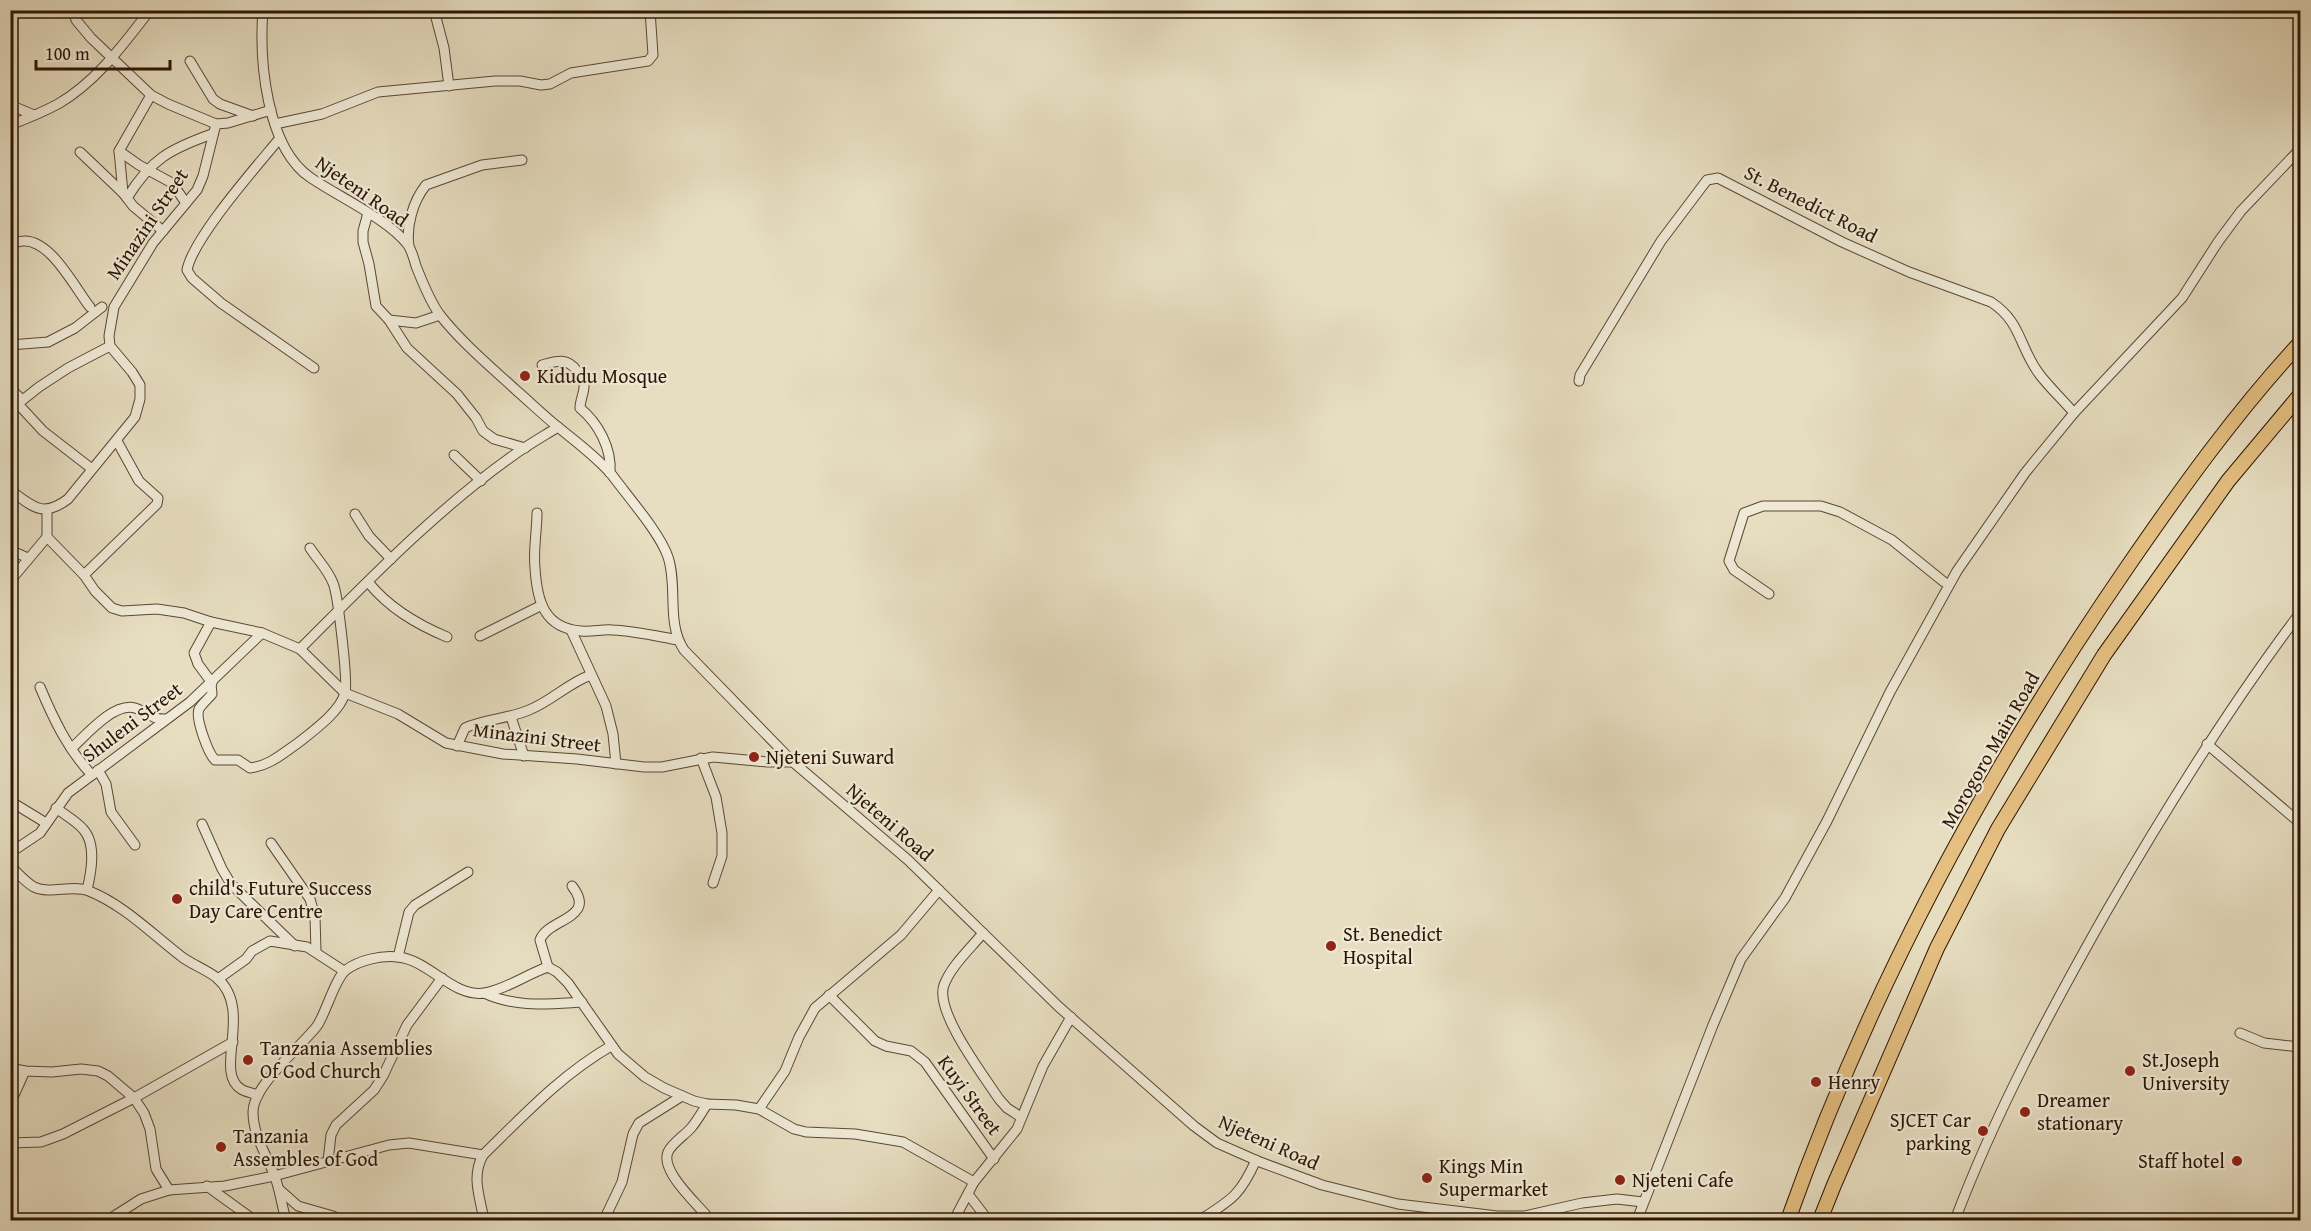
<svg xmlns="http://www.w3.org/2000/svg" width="2311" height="1231" font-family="'Gentium Book Plus',serif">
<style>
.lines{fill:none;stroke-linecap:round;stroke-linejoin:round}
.minor-casing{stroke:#5c4734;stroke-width:11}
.highway-casing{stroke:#2d1505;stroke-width:16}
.minor{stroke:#efead7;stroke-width:9}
.highway{stroke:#e4bf80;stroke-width:14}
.poi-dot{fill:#8f2418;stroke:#efead7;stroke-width:2}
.labels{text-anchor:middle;stroke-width:4.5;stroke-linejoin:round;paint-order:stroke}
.street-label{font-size:20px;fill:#2d1505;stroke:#efead7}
.poi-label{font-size:20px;fill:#2d1505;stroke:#efead7;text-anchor:start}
</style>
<rect width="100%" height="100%" fill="#e7dec1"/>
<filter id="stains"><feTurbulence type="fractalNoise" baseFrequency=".00333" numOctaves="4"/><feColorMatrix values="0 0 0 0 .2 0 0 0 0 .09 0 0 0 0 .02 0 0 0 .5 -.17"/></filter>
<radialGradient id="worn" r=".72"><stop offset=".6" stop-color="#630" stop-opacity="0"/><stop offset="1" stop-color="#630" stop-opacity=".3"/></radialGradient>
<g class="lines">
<g class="minor-casing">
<g id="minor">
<polyline points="73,10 76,20 91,38 151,95 168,104 216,124 228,123 271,110"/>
<path d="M 263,10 C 259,60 266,148 311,178 C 339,197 388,219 408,245 C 412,251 414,259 416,266 C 423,283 429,300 440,315 C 462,343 491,367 517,391 C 531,403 544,416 558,427 C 576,442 597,457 612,475 C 628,497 660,533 668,557 C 678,587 666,623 684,650 L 793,762 L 908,860 L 1059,1007 L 1194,1126 L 1217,1143 L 1260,1162 L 1322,1185 L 1398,1204 L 1497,1216 L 1525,1216 L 1582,1203 L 1617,1199 L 1643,1202"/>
<polyline points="434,10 444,48 449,86"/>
<polyline points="2298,10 2300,48"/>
<polyline points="190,61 213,99 220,104 253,116"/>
<polyline points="151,95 119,151 120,161 123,193 127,198 133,206 163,231"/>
<polyline points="10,105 34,115"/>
<polyline points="275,124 322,114 378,92 495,81 520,81 541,85 550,84 571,73 648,61 653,55 650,10"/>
<path d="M 10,125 C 26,119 43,112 58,104 C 96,82 123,45 150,10"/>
<path d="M 280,138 C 257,166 193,238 187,270 L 192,278 L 221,303 L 314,368"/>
<polyline points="119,151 139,165 172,183 186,203"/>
<polyline points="80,152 123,193"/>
<path d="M 127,198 C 151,159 170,149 212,134"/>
<polyline points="368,213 363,231 363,242 369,264 376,306 389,320 407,348 457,394 476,418 483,431 494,439 525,448"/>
<path d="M 10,244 C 15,243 20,241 24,241 C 51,240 75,288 90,307"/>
<path d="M 409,246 C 406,226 413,201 426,185 L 482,165 L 522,160"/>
<polyline points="389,320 416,323 440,315"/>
<polyline points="10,345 48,342 75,328 102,307"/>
<path d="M 542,365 C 556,361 567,357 577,371 C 580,374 584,379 584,384 C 585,391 580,400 580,408 C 598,423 612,448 610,473"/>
<path d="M 1579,381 L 1580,375 L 1661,241 L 1707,180 L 1718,178 L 1842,242 L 1909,272 L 1991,302 C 2022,322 2019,348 2040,375 C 2050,388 2063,400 2074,413"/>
<polyline points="10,388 22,400"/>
<polyline points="18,404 43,431 92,469"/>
<polyline points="10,410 39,387 68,368 110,346"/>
<polyline points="454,455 481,481"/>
<path d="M 10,490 C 33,507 43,518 68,499 L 135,417 L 140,399 L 140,385 L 132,372 L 110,346 L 109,336 L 114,307 L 153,243 L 197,190 L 203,176 L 216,124"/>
<polyline points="47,511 47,537 84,575 95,591 112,608 122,611 157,609 184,613 211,622 262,633 300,649 345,693 398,714 446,743 503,754 577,759 644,767 662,767 713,757 768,762 793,762"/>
<path d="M 537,513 C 537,531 533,550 535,568 C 537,601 544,628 581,631 C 592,632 603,629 613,630 C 635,631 656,636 678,640"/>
<polyline points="355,514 369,536 391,559"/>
<polyline points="10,550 28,558"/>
<polyline points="84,575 157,504 158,498 139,481 117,441"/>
<polyline points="10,581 47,537"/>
<path d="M 368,582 C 389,608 416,624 447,637"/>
<polyline points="1769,594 1734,570 1729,561 1744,513 1763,506 1821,506 1840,512 1892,540 1944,582"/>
<polyline points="211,622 194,653 198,664 212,683"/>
<polyline points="571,630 606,706 613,734 616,764"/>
<polyline points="480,636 542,605"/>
<path d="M 300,649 C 367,582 434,512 511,457 C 526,446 542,437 558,427"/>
<path d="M 211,684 L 212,694 C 208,699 202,704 199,709 C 195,718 208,753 215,760 L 238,760 L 250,768 C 269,766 282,754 298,743 C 313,731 340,712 345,693 C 348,681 338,594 333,583 C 328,570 317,559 310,548"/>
<path d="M 40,687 C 53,718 68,750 92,775"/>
<polyline points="511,717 524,756"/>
<polyline points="2207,744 2300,823"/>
<path d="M 457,746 L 465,728 C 485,719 508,719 529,710 C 552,701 568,683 591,675"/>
<path d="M 72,748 C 86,735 114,702 135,708 C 147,712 153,720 166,719"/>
<polyline points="701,758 716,797 722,833 722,856 713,883"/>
<polyline points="98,770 106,784 111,812 135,845"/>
<polyline points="10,801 46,823"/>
<path d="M 56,808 C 65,815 76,821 83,829 C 97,844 91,873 87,890"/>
<polyline points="202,824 222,869 231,884 295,946"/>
<polyline points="271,843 310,899 315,917 316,951"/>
<polyline points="10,853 40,833 68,793 190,702 262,633"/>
<path d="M 10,866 C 18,873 25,882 34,887 C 51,895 71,884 89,891 C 124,905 152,934 182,957 C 193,965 207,970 217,978 C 254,1010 213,1072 241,1089 C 245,1092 253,1093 258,1095"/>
<path d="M 983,933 C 970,949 951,966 944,985 C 934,1011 984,1076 999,1099 L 1007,1108 L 1021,1117"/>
<polyline points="398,957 409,912 415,905 468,872"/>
<path d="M 548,967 L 540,940 C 548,918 598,919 572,886"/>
<polyline points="218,979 246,959 252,951 270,941 307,947 344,971"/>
<path d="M 484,993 C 516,1008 548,1004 582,1002"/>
<polyline points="829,995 875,1041 886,1046 911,1051 925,1062 994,1159"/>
<polyline points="2240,1033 2264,1043 2300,1047"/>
<polyline points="10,1068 25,1071 52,1072 81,1069 98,1071 108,1076 134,1098 144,1113 150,1129 156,1169 169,1190"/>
<polyline points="10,1104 25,1071"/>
<polyline points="759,1109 785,1071 799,1037 815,1008 901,935 939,890"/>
<polyline points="10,1143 41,1142 63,1134 134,1098 233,1042"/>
<polyline points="328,1161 331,1135 336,1125 374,1090 383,1076 407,1025 442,978"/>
<polyline points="207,1186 254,1220"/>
<polyline points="280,1190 298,1206 333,1216 340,1220"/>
<polyline points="968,1194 988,1220"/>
<path d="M 706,1215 C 695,1202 660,1170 668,1152 C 672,1143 684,1136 691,1128 C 697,1121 702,1112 707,1104"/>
<polyline points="108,1220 141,1199 169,1190 225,1186 274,1176 389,1145 409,1143 483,1155"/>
<path d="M 286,1220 C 282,1206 280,1191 275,1177 C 267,1155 253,1136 253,1112 C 253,1085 300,1048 317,1026 C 326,1013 335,978 346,970 C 359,960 382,955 398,957 C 429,960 453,998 485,993 C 507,989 527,974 548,967 L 557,972 L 568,983 L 618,1054 L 645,1077 L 664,1088 L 694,1101 L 707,1104 L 736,1105 L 759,1109 L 794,1129 L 806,1132 L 855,1134 L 903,1142 L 974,1182"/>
<path d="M 484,1220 C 480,1197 471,1177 483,1155 C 525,1114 561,1075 611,1046"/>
<polyline points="604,1220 622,1182 633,1134 639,1123 682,1096"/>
<polyline points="954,1220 974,1182 1017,1129 1043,1066 1071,1017"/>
<path d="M 1200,1220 C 1231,1200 1240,1196 1256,1160"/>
<polyline points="1637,1220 1713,1025 1741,959 1785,898 1827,821 1890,692 1957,571 2025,473 2074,413 2182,298 2218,242 2241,211 2300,149"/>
<path d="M 1955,1220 C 1995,1114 2049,1013 2105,914 C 2165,810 2228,708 2300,613"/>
</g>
</g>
<g class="highway-casing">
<g id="highway">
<path d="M 1788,1220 C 1870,989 1989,768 2128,566 C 2181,489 2236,412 2300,343"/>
<polyline points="1820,1220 1834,1185 1937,948 1998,829 2104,655 2228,481 2300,395"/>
</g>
</g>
<use href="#minor" class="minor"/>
<use href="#highway" class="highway"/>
</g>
<g class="poi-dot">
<circle cx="525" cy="376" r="6"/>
<circle cx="754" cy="757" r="6"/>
<circle cx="177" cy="899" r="6"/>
<circle cx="1331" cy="946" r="6"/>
<circle cx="248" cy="1060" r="6"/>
<circle cx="2130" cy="1071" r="6"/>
<circle cx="1816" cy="1082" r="6"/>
<circle cx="2025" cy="1112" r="6"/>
<circle cx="1983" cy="1131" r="6"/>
<circle cx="221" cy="1147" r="6"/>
<circle cx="2237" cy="1161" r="6"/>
<circle cx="1427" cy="1178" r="6"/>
<circle cx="1620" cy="1180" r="6"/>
</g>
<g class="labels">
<g class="street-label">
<text transform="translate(362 191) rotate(35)" y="7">Njeteni Road</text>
<text transform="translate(1811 204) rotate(27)" y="7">St. Benedict Road</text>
<text transform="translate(147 224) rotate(-56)" y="7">Minazini Street</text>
<text transform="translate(132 722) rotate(-37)" y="7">Shuleni Street</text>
<text transform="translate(537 737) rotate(7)" y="7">Minazini Street</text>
<text transform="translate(1990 750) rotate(-60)" y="7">Morogoro Main Road</text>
<text transform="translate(890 822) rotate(41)" y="7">Njeteni Road</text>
<text transform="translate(970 1095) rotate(54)" y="7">Kuyi Street</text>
<text transform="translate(1269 1142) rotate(24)" y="7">Njeteni Road</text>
</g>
<g class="poi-label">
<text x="537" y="383">Kidudu Mosque</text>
<text x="766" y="764">Njeteni Suward</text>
<text x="189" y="895">child's Future Success<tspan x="189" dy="23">Day Care Centre</tspan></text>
<text x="1343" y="941">St. Benedict<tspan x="1343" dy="23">Hospital</tspan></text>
<text x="260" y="1055">Tanzania Assemblies<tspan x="260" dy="23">Of God Church</tspan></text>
<text x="2142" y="1067">St.Joseph<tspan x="2142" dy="23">University</tspan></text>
<text x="1828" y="1089">Henry</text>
<text x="2037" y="1107">Dreamer<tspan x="2037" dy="23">stationary</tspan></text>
<text x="1971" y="1127" text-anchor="end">SJCET Car<tspan x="1971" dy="23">parking</tspan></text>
<text x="233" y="1143">Tanzania<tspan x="233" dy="23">Assembles of God</tspan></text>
<text x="2225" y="1168" text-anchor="end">Staff hotel</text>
<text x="1439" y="1173">Kings Min<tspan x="1439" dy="23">Supermarket</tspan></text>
<text x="1632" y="1187">Njeteni Cafe</text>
</g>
</g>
<rect width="2311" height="1231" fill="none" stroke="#e7dec1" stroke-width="36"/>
<rect x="12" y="12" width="2287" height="1207" fill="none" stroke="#2d1505" stroke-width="3"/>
<rect x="18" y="18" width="2275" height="1195" fill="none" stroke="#2d1505" stroke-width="1.5"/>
<path d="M36 60v9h134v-9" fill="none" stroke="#2d1505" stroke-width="3"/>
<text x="45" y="60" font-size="18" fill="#2d1505" stroke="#efead7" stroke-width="4.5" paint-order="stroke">100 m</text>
<rect width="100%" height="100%" filter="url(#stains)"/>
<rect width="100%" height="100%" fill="url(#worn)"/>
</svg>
